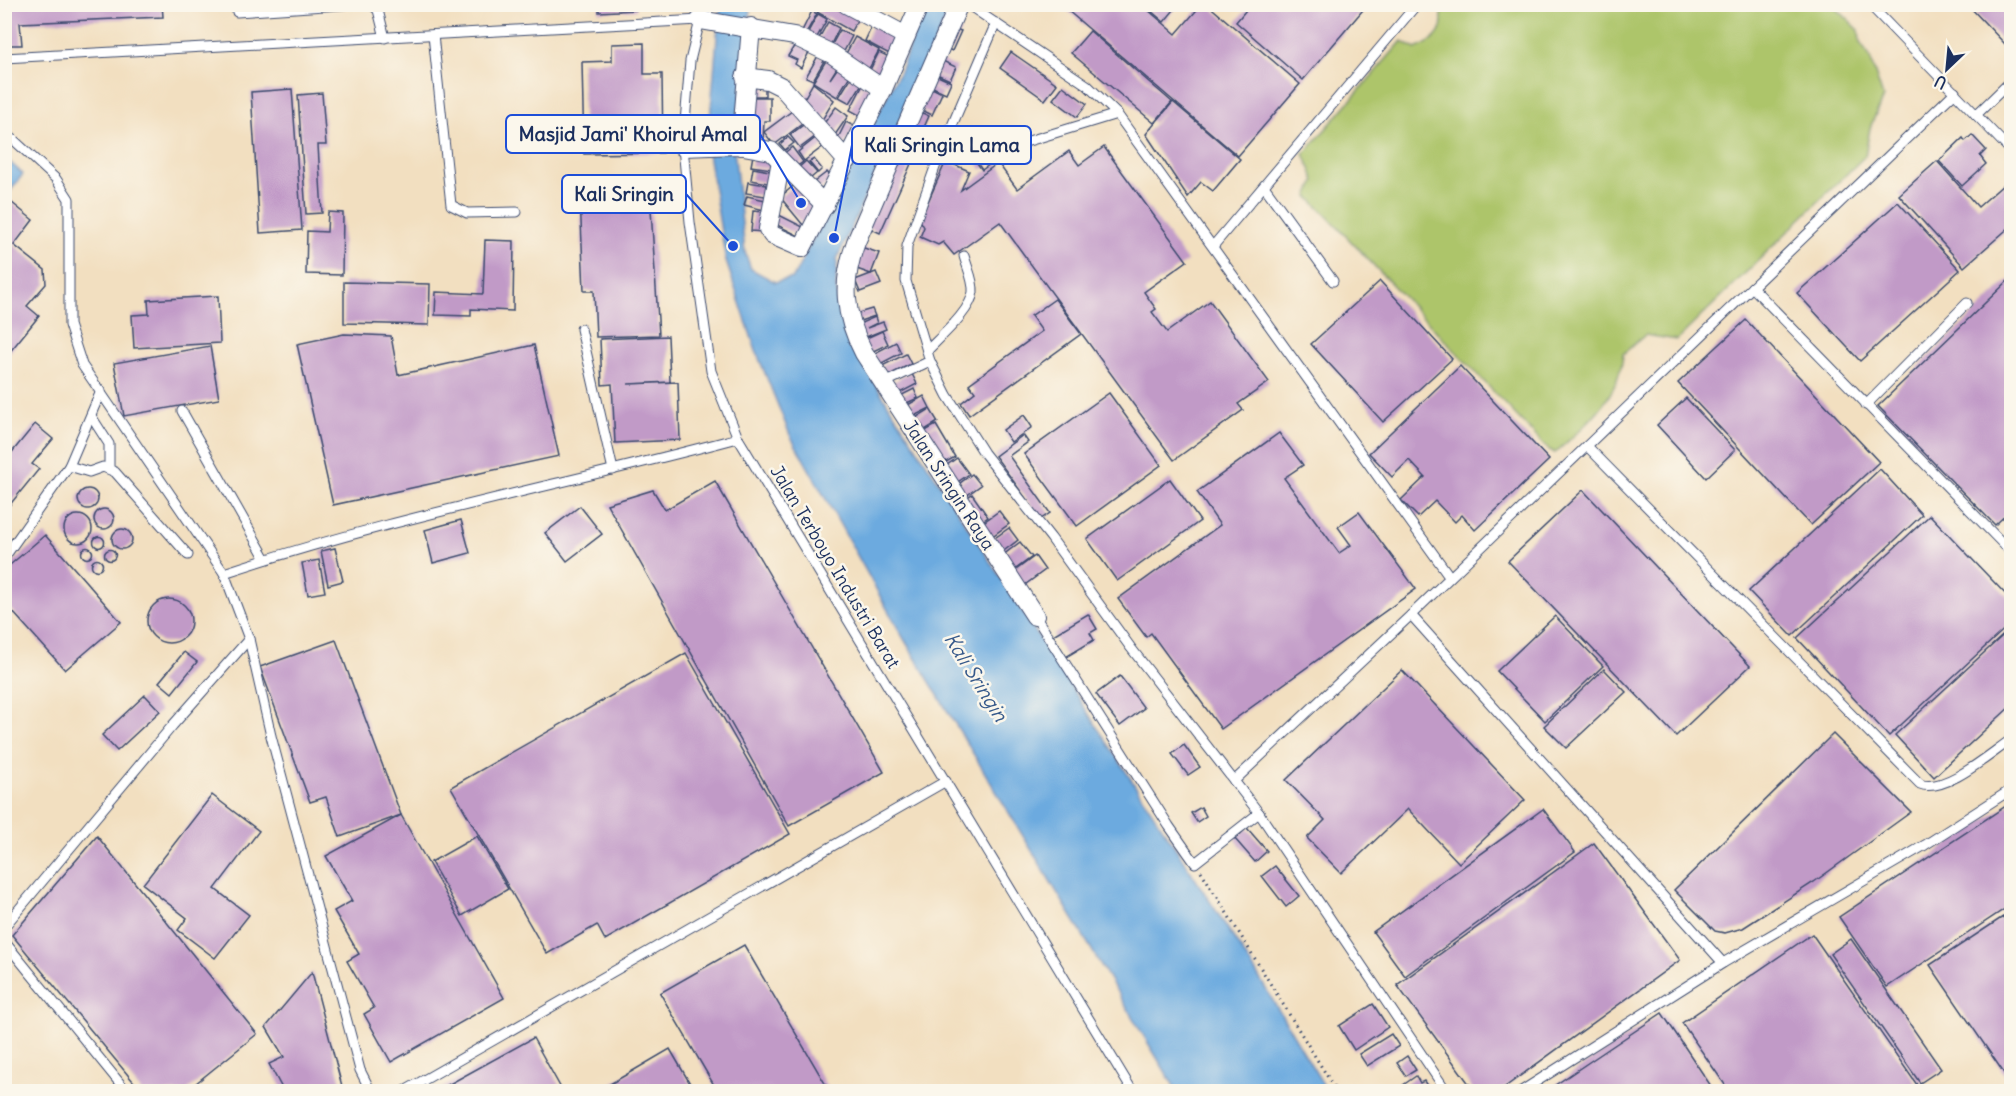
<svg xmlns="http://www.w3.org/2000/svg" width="2016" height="1096" font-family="Delius,sans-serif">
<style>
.green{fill:#adc56a;stroke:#647a64;stroke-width:1.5}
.water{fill:#6caadf;stroke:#446c9e;stroke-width:1.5}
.building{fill:#c19ac7}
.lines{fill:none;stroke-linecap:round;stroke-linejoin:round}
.service-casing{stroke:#3b496d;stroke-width:11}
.minor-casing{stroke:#3b496d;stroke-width:20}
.path{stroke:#3b496d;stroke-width:3;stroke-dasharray:1.5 4.5;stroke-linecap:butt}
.service{stroke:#fff;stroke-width:9}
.minor{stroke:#fff;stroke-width:18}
.labels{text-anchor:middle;stroke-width:5;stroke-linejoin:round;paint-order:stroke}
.street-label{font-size:18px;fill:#1b2f5e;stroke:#fbf7ec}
.water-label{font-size:20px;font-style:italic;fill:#375a8b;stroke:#fbf7ec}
.leader{fill:none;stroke:#1d4ed8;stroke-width:2}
.callout-dot{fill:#1d4ed8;stroke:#fbf7ec;stroke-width:2}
.callout{fill:#fbf7ec;stroke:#1d4ed8;stroke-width:2}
.callout-label{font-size:20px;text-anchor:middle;font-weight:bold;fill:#1b2f5e}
</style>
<rect width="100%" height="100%" fill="#fbf7ec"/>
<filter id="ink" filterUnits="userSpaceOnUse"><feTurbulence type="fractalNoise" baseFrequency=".0167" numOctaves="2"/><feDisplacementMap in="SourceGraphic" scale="12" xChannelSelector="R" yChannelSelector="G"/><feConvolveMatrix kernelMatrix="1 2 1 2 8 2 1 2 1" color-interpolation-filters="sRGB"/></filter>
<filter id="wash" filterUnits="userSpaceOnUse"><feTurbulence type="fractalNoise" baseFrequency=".008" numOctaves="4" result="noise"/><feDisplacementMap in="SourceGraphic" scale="24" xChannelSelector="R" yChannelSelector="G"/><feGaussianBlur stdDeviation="1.35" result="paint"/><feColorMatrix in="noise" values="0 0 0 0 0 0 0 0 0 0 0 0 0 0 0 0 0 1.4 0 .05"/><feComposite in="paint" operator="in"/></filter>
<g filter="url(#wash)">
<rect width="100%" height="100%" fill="#f2dfc0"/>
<path class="green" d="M 1439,5 L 1833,5 L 1859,30 L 1860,43 L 1869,55 L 1883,97 L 1870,128 L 1865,156 L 1677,340 L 1645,335 L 1623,354 C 1620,397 1586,425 1555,453 L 1548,449 L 1308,196 L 1315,181 L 1304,154 L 1402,41 L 1415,49 C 1439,40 1447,29 1439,5 Z"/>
<g class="water">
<polygon points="721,5 752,5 749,21 719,18"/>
<polygon points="925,5 952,5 837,259 836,286 842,325 879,390 1257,974 1327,1091 1177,1091 904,639 790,435 756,351 726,261 708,153 734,149 745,252 751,269 775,282 793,278 901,69"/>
<polygon points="718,26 748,31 735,143 708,143"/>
<polygon points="5,158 23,174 5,198"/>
</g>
<g id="blocks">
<g class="building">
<polygon points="4,4 162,4 163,17 20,23 22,45 4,45"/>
<polygon points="599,4 636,4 636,10 599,12"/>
<polygon points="821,4 833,4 858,18 851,31 817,12"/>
<polygon points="1060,4 1141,4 1176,34 1202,4 1207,4 1300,84 1238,156"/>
<polygon points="1143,4 1179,4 1164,22"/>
<polygon points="1251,4 1368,4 1303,80 1236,22"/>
<polygon points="1967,4 2012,4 2012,38 2005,44"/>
<polygon points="812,11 817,14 806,33 802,31"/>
<polygon points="818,14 827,19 816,39 807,34"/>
<polygon points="828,22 839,28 829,48 817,42"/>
<polygon points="872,26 901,41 893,56 865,41"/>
<polygon points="950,27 961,31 952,51 942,46"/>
<polygon points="840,30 852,36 841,57 829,50"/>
<polygon points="1090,31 1172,102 1154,123 1071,53"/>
<polygon points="855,37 879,50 867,72 843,59"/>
<polygon points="644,43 644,74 662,74 663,153 584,154 582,62 612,61 612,44"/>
<polygon points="796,43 810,50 801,68 795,64 797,60 788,56"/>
<polygon points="879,52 889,57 879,77 869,72"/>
<polygon points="1011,52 1057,84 1045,100 1000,68"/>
<polygon points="818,56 825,59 813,80 806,77"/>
<polygon points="936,58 956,67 950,80 930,71"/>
<polygon points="827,59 838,66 830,79 839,66 851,74 837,97 813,82"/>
<polygon points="931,73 951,82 946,93 926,84"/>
<polygon points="852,76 863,82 850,103 839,97"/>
<polygon points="813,83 834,100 822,120 800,106"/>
<polygon points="863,85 876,92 863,117 850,110"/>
<rect x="747" y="86" width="18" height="10"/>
<polygon points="928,86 942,93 932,115 918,108"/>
<polygon points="1063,86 1087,104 1077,117 1053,99"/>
<polygon points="292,89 302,230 260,233 251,92"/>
<polygon points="322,93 326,145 318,145 322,213 306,214 298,95"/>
<polygon points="745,97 770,97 770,121 764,121 763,142 743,142"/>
<polygon points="1173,102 1240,159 1213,191 1201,182 1188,197 1146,134"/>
<polygon points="836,107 848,116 835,135 822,126"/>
<polygon points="796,108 806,121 774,145 764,132"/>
<polygon points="916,110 929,116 909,161 892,154"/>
<polygon points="846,122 854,126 845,144 837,140"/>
<polygon points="806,123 816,136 800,148 790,135"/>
<polygon points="974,133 994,161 982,170 962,142"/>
<polygon points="1972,135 1986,150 1980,156 1986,164 1962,186 1939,161 1963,138 1965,141"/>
<polygon points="818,136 825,145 804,161 798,152"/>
<polygon points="788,137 794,143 785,150 780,144"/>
<polygon points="792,147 803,162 793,169 782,155"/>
<polygon points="1104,147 1187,261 1144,292 1156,309 1152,312 1167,332 1210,301 1269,382 1238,404 1243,410 1174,460 1000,222 954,255 943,242 938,245 920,237 924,227 920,220 946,161 969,171 961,190 998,163 1017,189 1069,151 1079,165"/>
<polygon points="753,155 773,158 771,169 751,166"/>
<polygon points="895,157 911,164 880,233 865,226"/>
<polygon points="814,159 822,169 818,173 809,162"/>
<polygon points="806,161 817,173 805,183 795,171"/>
<polygon points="1937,161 1978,207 2012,177 2012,225 1964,267 1899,195"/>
<polygon points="753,168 775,172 773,184 751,180"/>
<polygon points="827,172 833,179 820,189 814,182"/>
<polygon points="748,182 773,186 771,197 746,193"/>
<polygon points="798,182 822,210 803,225 780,197"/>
<polygon points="650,194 659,335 596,337 594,291 584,291 580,197"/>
<polygon points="747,196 770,201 768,211 744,205"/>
<polygon points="11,202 33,220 14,245 45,270 46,284 27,306 39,316 4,359 4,210"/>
<polygon points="1898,202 1960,270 1860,361 1797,293"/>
<polygon points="753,211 765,212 764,232 751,231"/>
<polygon points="328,212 343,213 342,275 306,274 307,231 327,232"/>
<polygon points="777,214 803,227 799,236 773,223"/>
<polygon points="485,240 514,241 513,311 471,309 471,316 435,315 436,292 483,294"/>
<polygon points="861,247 879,253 871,274 854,268"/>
<polygon points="876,272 881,284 860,292 855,280"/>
<polygon points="2012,277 2012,509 1995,525 1878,406"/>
<polygon points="1380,281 1452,359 1383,422 1311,344"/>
<polygon points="344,282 430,284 429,325 344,323"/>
<polygon points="218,296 220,343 134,348 132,315 149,314 148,300"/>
<polygon points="1055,299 1081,334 969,415 961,403 975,392 969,384 1042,331 1031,316"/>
<polygon points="872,309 875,316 857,322 855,314"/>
<polygon points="875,317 877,323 867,328 883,322 886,329 861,339 852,327"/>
<polygon points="1746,320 1879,462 1811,525 1678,383"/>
<polygon points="882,331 888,344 867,354 860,341"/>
<polygon points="344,334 391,336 398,375 534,345 559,456 333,505 297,344"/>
<polygon points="668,336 670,382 628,384 678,382 680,440 615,443 612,384 602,385 600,339"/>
<polygon points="896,342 901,353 878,365 873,354"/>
<polygon points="210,346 219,399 124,416 114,363"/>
<polygon points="906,354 911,364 887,376 882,366"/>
<polygon points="1460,366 1549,460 1475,530 1462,515 1455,522 1435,501 1418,517 1401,500 1425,477 1409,460 1392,477 1369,453"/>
<polygon points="911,372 917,384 894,396 888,385"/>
<polygon points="914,389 918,398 902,405 898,397"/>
<polygon points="1109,393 1161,465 1077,526 1024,454"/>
<polygon points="924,396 930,408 908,419 902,408"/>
<polygon points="1686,398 1735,450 1706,478 1657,425"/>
<polygon points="930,409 938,422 920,433 912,420"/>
<polygon points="1024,415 1032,427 1011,442 1003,430"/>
<polygon points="35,424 53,439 32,464 39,469 4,512 4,462"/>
<polygon points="936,425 955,457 939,466 920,434"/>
<polygon points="1279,433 1303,465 1284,478 1339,553 1351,545 1338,527 1359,512 1416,589 1221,729 1151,633 1146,637 1118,599 1220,525 1197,492"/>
<polygon points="1023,435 1028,442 1009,456 1050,513 1041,519 995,456"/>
<polygon points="957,458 969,474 952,486 940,470"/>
<polygon points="1880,469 1922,515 1792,636 1749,591"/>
<polygon points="972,474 981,485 963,498 955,487"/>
<polygon points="1170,479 1200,521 1117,581 1087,539"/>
<polygon points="715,481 884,772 789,826 607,504 653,490 665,510"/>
<circle cx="88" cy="499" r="10"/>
<polygon points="1583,490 1750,666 1676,736 1508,561"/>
<polygon points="972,494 988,517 978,524 961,502"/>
<polygon points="580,506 602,534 567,561 545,533"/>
<circle cx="104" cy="519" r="10"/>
<polygon points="999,511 1009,524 991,537 981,524"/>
<circle cx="78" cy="529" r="14"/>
<polygon points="1930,515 2012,601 2012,622 1889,736 1797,638"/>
<polygon points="461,520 470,553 433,563 425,530"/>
<polygon points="1009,528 1018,540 1001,553 992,540"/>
<circle cx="122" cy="539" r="10"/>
<polygon points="45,535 121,622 65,670 4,602 4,570"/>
<circle cx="99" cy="542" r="5.5"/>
<polygon points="1020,542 1032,557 1013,571 1002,556"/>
<circle cx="87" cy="553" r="5.5"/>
<polygon points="335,548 343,581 328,585 321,551"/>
<circle cx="110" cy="555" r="5.5"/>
<polygon points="1035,556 1045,570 1022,587 1012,573"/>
<circle cx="97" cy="565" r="5.5"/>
<polygon points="319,560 325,592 308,595 302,563"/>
<circle cx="169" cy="621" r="22"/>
<polygon points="1088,614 1097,629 1090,633 1094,640 1066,657 1053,635"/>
<polygon points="1555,616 1603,666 1545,721 1497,671"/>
<polygon points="2012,627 2012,705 1934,777 1895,735"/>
<polygon points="336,640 401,815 340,837 326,797 310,802 260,667"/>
<polygon points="184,652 197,662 172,693 159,682"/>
<polygon points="686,653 790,834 605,940 597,925 547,954 451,787"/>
<polygon points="1604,669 1626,692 1566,748 1544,726"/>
<polygon points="1402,670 1525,800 1459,863 1408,809 1341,873 1307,838 1325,820 1286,780"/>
<polygon points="1120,676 1144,708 1120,726 1096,694"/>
<polygon points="145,695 160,711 117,751 102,735"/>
<polygon points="1833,734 1911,812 1814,882 1743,928 1725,933 1715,931 1674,890"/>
<polygon points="1184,745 1200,767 1188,775 1172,754"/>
<polygon points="212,795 259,831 215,889 249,915 215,958 178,930 187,918 143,884"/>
<polygon points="2012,802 2012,904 1887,987 1839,917"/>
<polygon points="1201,807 1206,816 1197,822 1191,813"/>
<polygon points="1543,809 1575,852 1405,976 1373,932"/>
<polygon points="401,815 504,998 391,1062 364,1014 374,1008 347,961 359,954 334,911 352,901 326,856"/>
<polygon points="1247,828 1267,851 1255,862 1235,839"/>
<polygon points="97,836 257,1034 185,1092 142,1092 12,935"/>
<polygon points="477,836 508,889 462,916 431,862"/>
<polygon points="1594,843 1680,960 1498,1092 1475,1092 1397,985"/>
<polygon points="1275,866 1299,896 1286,907 1262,876"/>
<polygon points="2012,911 2012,1085 1930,965"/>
<polygon points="1812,934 1922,1092 1730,1092 1682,1023"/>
<polygon points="1851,939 1941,1069 1920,1083 1830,954"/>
<polygon points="744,945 830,1092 718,1092 660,993"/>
<polygon points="312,972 343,1090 344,1092 284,1092 269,1064 284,1057 266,1027"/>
<polygon points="1373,1004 1388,1027 1354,1050 1339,1026"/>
<polygon points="1662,1013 1715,1092 1545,1092 1592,1060"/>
<polygon points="1391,1034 1399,1046 1367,1066 1359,1054"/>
<polygon points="533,1038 563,1092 435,1092"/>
<polygon points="670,1049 695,1092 596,1092 624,1076"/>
<polygon points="1407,1056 1416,1070 1406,1076 1397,1063"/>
<polygon points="1416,1076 1420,1083 1424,1081 1431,1092 1412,1092 1411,1089 1393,1092"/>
</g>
</g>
</g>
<g filter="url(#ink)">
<use href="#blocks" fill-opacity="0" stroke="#3b496d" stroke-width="1.5"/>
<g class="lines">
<g class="service-casing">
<g id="service">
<polyline points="371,4 378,10 385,38"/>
<polyline points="704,4 690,61 683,147 690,222 711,371 738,438 1133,1092"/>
<polyline points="967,4 1087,85 1117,114 1450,577"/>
<polyline points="1869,4 2012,152"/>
<polyline points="237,12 354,4"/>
<polyline points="433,35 451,205 467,213 517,212"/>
<polyline points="4,58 700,20"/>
<polyline points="1976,115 2012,80"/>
<polyline points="4,131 56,179 69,199 69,325 82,365 224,573 249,639 271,736 360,1070 371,1092"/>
<polyline points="1022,143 1117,114"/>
<polyline points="1264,186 1333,281"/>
<polyline points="1214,245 1417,4"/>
<polyline points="1752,287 2012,553"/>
<polyline points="581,329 613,470"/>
<path d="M 927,351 C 940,337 971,311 973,292 C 974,281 967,267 964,256"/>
<polyline points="930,361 906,281 907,246 939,156 996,23"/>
<polyline points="884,383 930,361 947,395 984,453 1051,538 1131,648 1259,813 1447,1092"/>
<polyline points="1866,405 1967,303"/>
<polyline points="182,411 266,559"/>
<polyline points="91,416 109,444 109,468"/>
<path d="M 1587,446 L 1920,784 C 1945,794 1991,753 2012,739"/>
<polyline points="69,466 89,472 103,467 115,472 188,555"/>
<polyline points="4,558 69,466 101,391"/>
<path d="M 224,573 C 392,517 567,484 738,438"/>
<polyline points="1411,615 1723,963"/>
<polyline points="1035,616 1169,826 1195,863 1259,813"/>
<polyline points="1234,781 1411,615 1955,92"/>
<polyline points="4,927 173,725 249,639"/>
<polyline points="4,941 127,1092"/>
<polyline points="403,1092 946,781"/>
<polyline points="1520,1092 1723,963 1925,845 2012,789"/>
</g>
</g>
<g class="minor-casing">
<g id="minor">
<polyline points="846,4 906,36"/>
<path d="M 959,4 L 856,242 C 841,282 844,315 864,353 L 1035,616"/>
<polyline points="700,20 794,36 832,54 883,89"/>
<polyline points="745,77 768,80 782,87 847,161"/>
<polyline points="741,146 751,27"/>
<polyline points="683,147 738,145 771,151 825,205"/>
<polyline points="781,161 768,229 772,235 802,248 883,89 920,4"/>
</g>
</g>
<polyline class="path" points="1201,871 1337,1092"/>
<use href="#service" class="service"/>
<use href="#minor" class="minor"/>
</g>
</g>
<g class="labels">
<g class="street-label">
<text transform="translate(949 485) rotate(57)" y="6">Jalan Sringin Raya</text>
<text transform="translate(835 567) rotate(59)" y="6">Jalan Terboyo Industri Barat</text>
</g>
<g class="water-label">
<text transform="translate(976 677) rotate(58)" y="7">Kali Sringin</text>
</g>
</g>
<path class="leader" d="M801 203L760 134M834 238L852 145M733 246L686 194"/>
<g class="callout-dot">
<circle cx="801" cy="203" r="6"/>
<circle cx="834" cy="238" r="6"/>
<circle cx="733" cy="246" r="6"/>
</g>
<g class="callout">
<rect x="506" y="115" width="254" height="38" rx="6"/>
<rect x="852" y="126" width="179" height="38" rx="6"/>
<rect x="562" y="175" width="124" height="38" rx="6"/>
</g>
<g class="callout-label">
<text x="633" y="141">Masjid Jami' Khoirul Amal</text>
<text x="942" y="152">Kali Sringin Lama</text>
<text x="624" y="201">Kali Sringin</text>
</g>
<rect width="2016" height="1096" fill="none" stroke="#fbf7ec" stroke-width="24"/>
<g transform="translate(1947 69) rotate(206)" stroke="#fbf7ec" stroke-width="4.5" paint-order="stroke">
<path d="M0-4.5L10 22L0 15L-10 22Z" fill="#1b2f5e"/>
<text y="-9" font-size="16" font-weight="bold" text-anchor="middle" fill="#1b2f5e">U</text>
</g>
</svg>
